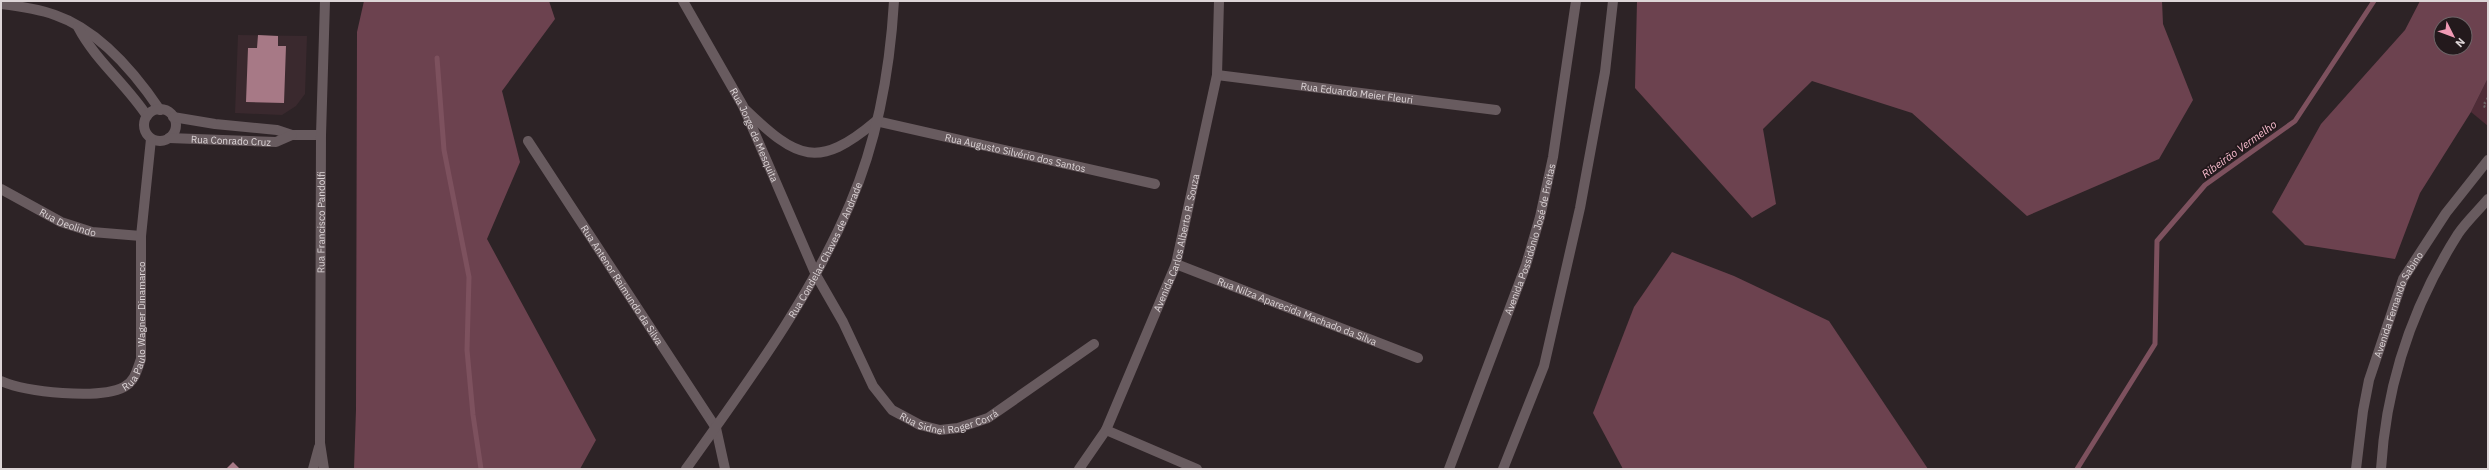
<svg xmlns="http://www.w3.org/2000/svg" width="2489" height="470" font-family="'IBM Plex Sans',sans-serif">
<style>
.built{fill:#3a292e}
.green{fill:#4f2c37}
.forest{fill:#6c424f;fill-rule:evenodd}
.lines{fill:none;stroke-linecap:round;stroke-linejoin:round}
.stream{stroke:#7d515e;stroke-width:5}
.building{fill:#a77986}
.path{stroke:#6b6264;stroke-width:2.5;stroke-dasharray:2 3;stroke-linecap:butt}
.minor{stroke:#685b5f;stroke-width:10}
.labels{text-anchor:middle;stroke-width:4;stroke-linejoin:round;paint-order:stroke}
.street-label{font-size:10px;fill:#ddd5d7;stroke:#23191c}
.water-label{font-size:11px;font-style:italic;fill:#fbbed0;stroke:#23191c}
</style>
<rect width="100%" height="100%" fill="#2d2326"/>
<polygon class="built" points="238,35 307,36 305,94 296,106 282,115 235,113"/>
<polygon class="green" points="2488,78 2488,126 2471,112"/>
<g class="forest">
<polygon points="364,1 549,1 555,19 502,91 520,162 487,239 596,440 580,469 354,469 356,410 357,32"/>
<polygon points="1637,1 2162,1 2163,24 2193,100 2159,159 2027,216 1912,113 1812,81 1763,129 1776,204 1752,218 1635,88"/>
<path d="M 2420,1 L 2488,1 L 2488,78 L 2471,112 L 2420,193 L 2395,259 L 2305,245 L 2272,212 L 2321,124 L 2405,30 ZM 2441,24 L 2465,24 L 2465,48 L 2441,48 Z"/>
<polygon points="1672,252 1734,276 1829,321 1928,469 1623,469 1593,413 1634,307"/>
</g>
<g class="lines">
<g class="stream">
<polyline points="437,58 444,150 469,277 467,350 473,415 481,469"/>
<polyline points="2077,469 2155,344 2157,241 2205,185 2295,121 2374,1"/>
</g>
</g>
<g class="building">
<polygon points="258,35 278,36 278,46 286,46 284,103 246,102 248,48 257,48"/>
<polygon points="233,462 240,469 226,469"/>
</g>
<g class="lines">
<polyline class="path" points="2488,98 2483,106 2488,108"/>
<g class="minor">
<path id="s1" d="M 683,1 L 743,106 L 816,275 L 843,322 L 873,386 L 892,410 L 920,425 L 940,430 L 958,428 L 988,418 L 1094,344"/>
<path d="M 1,4 C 18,6 39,9 55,15 C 99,30 135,73 160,110"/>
<path d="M 78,27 C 95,60 126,84 147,116"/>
<path id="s2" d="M 1217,75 L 1496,110"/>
<circle cx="160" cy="125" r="16"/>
<path id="s3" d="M 746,110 C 797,159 818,170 876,121 L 1155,184"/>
<polyline points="173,117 215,124 277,130 292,135 321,135"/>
<path id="s4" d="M 169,138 L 276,142 L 292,135"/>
<path id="s5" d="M 528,141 L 716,428 L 725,469"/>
<path id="s6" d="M 1,189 L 61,222 L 92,232 L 141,236"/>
<path id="s7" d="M 1176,264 L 1418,358"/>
<path id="s8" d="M 1,381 C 26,392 99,400 124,387 C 135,381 137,370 141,359 L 141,236 L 151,139"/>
<polyline points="1106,430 1197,469"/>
<polyline points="313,469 319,447"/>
<path id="s9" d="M 324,469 L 320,443 L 321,135 L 325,1"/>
<path id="s10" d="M 686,469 C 746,384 809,301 850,204 C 877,141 890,70 894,1"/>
<path id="s11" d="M 1079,469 L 1106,430 L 1176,264 L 1217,75 L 1219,1"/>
<path id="s12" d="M 1449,469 L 1526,265 L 1540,217 L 1553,157 L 1576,1"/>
<polyline points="1503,469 1544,366 1580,208 1605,72 1613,1"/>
<path id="s13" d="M 2356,469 L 2363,411 L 2369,380 L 2403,279 L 2446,213 L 2488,160"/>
<path d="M 2381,469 C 2386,385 2413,305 2458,234 C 2466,222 2478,211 2488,199"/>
</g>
</g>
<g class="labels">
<g class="street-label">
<text dy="4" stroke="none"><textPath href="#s2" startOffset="141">Rua Eduardo Meier Fleuri</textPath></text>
<text dy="4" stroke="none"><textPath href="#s1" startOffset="152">Rua Jorge de Mesquita</textPath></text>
<text dy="4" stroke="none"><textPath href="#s4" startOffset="62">Rua Conrado Cruz</textPath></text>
<text dy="4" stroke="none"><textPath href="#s3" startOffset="296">Rua Augusto Silvério dos Santos</textPath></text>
<text dy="4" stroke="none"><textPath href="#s6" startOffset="75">Rua Deolindo</textPath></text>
<text dy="4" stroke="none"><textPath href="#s9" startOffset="247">Rua Francisco Pandolfi</textPath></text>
<text dy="4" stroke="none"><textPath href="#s12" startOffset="244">Avenida Possidônio José de Freitas</textPath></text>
<text dy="4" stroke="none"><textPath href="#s11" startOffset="248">Avenida Carlos Alberto R. Souza</textPath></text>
<text dy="4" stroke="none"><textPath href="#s10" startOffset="260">Rua Condelac Chaves de Andrade</textPath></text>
<text dy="4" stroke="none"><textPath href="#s5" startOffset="172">Rua Antenor Raimundo da Silva</textPath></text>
<text dy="4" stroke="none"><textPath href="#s13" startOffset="171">Avenida Fernando Sabino</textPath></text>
<text dy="4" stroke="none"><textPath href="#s7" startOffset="130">Rua Nilza Aparecida Machado da Silva</textPath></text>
<text dy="4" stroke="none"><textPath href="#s8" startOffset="190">Rua Paulo Wagner Dinamarco</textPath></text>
<text dy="4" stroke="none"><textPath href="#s1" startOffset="522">Rua Sidnei Roger Corrá</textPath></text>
</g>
<g class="water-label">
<text transform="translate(2239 149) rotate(-36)" y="4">Ribeirão Vermelho</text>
</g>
</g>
<rect width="2489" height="470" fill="none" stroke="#ddd5d7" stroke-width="4"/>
<g transform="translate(2453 36) rotate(132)"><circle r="19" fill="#23191c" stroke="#6d6467"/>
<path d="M0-3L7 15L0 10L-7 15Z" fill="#f09ab5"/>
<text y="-6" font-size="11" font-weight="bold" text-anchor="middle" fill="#ddd5d7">N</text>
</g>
</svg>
